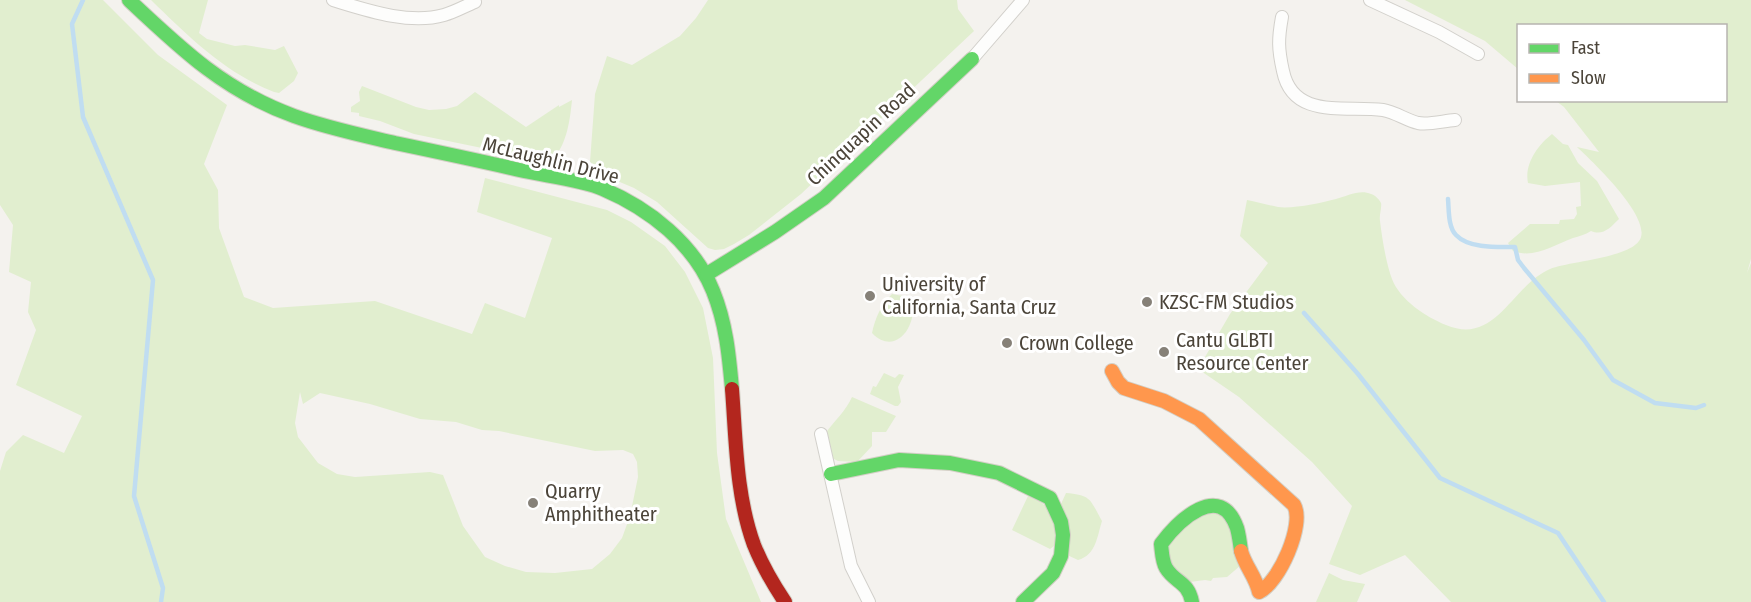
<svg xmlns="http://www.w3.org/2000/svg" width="1751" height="602" font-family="'Fira Sans Condensed',sans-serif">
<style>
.green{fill:#e1eecf;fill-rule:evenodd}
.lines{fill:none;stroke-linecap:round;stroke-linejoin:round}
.stream{stroke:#c0ddf1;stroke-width:4.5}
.street-casing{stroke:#d2d0cb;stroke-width:14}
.fast-casing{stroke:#d3cfc5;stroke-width:16}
.slow-casing{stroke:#d3cfc5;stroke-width:16}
.jam-casing{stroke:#d3cfc5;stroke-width:16}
.street{stroke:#fdfdfc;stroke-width:12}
.fast{stroke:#63d668;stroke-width:14}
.slow{stroke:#ff974d;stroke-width:14}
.jam{stroke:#b3261e;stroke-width:14}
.poi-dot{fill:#868178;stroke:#fff;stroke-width:2}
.labels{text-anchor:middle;stroke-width:6;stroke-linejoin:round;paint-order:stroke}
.street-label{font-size:20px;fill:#4b4439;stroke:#fff}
.poi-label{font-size:20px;fill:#4b4439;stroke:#fff;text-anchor:start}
</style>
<rect width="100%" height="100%" fill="#f4f2ee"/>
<g class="green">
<path d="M 0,0 L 103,0 L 158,55 L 227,105 L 204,164 L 218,190 L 219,228 L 244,297 L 273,308 L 375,301 L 472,334 L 485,303 L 525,318 L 552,238 L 477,212 L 485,178 L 607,210 L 631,222 L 665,246 L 685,272 L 703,308 L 713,358 L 717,453 L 726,519 L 761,602 L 0,602 L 0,471 L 6,452 L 23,435 L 64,453 L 82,416 L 16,385 L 36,330 L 28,312 L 31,282 L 9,272 L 13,225 L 0,205 ZM 300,392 L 303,404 L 320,393 L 370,404 L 420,419 L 456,422 L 482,430 L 499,431 L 595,451 L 623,450 L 633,454 L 637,462 L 638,477 L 630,516 L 622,538 L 610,554 L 592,569 L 555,573 L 526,572 L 505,566 L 485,557 L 463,526 L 443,475 L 430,472 L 355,477 L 337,474 L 318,463 L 298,437 L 295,423 Z"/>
<path d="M 151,0 L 208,0 L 199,33 L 207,39 L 235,46 L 245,45 L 275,50 L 284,46 L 298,73 L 294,81 L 279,93 L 274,92 C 225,73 188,36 151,0 Z"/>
<polygon points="708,0 957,0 958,9 974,31 801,194 749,235 734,244 724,249 715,250 708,248 657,202 634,188 608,177 590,162 595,94 607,56 632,65 680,36 696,18"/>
<path d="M 1405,0 L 1751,0 L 1751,259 L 1747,273 L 1751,263 L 1751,602 L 1451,602 L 1405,555 L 1360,575 L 1329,564 L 1352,506 L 1312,462 L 1239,397 L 1198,369 L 1230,314 L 1268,263 L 1240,236 L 1247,200 C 1257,202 1267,205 1278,207 C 1293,209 1321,203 1336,199 C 1347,196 1360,189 1371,194 C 1375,195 1379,199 1381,203 C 1382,208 1379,215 1380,221 C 1382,238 1386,263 1392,279 C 1400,300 1426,317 1446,325 C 1496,346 1511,286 1550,269 C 1569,261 1635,258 1641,237 C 1648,214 1593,162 1577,147 L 1599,152 L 1564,107 L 1556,101 L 1726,100 L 1726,26 L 1518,26 L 1518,69 L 1485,41 Z"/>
<path d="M 362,86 L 416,107 L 429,110 L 446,109 L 457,106 L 475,92 L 526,127 L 559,105 L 559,107 L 572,100 C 570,120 567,143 554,158 L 536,159 L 414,134 L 380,121 L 359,116 L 359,113 L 351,112 L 351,107 L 360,101 L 359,92 Z"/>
<path d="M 1552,134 L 1563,144 L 1568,145 L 1578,163 L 1597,181 L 1619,219 C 1610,228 1603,236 1591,231 C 1585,235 1579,236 1573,238 C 1554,245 1534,259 1513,251 L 1508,243 L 1530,224 L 1559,224 L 1560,220 L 1574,219 L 1577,214 L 1576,207 L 1581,206 L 1580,182 L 1545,186 L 1528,183 C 1524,164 1538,145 1552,134 Z"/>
<path d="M 892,294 L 903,296 L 912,304 C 917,326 895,357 872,333 C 875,318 881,305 892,294 Z"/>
<polygon points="884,373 895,378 899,374 904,375 898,387 901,402 898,406 895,406 870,394 873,386 876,387"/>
<path d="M 852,397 L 896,416 L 886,432 L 872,432 L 872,446 L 857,462 L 838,461 L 830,457 L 825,434 C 834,421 846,411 852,397 Z"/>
<path d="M 1066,493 C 1092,495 1090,500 1102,521 C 1097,537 1096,555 1078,560 L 1065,554 L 1061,504 Z"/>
<path d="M 1028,496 C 1056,509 1054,513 1058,543 L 1050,549 L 1012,530 Z"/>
<polygon points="1206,509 1231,520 1241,565 1227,577 1213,578 1211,581 1205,580 1190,582 1169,564 1168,542"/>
<polygon points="1329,573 1343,580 1365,584 1357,602 1316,602"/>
</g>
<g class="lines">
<g class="stream">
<polyline points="83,0 72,24 83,117 153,280 134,496 163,588 161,602"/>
<path d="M 1448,199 C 1449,210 1448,227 1456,235 C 1469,249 1499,247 1515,247 L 1518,260 L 1524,268 L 1584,340 L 1613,380 L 1655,403 L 1696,408 L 1704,405"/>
<polyline points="1304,313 1358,374 1440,478 1558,533 1604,602"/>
</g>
<g class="street-casing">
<g id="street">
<path d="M 333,0 C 366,10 409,25 444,15 C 455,12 465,6 475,2 L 474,0"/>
<polyline points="1370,0 1439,32 1478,54"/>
<path d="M 1282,17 C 1278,39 1278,49 1283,71 C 1293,120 1346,105 1383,110 C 1395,112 1406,120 1418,123 C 1429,125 1443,121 1455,120"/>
<polyline points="972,59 1023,0"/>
<polyline points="821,434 851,566 869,602"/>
</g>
</g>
<g class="fast-casing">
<g id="fast">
<path d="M 129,0 C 182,50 225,91 294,116 C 327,128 361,135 395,143 C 438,152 481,161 524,171 C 547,176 583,180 603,189 C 650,209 694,244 713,291 C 726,323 729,355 732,389"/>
<polyline points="707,274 775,232 824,198 972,59"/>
<polyline points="831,474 899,460 950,463 999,473 1050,498 1061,522 1063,535 1061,556 1053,573 1023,602"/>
<path d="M 1192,602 C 1188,581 1175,583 1166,568 C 1162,561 1162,552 1161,544 C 1178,521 1220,480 1237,528 C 1239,535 1240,543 1241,551"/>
</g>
</g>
<g class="slow-casing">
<path id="slow" d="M 1112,371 L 1118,382 L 1124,388 L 1164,401 L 1199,419 L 1294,505 C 1305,524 1279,583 1259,592 C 1256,577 1245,566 1241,551"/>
</g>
<g class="jam-casing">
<path id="jam" d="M 732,389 C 736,440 736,496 754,545 C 762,565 773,584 785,602"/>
</g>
<use href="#street" class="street"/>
<use href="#fast" class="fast"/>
<use href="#slow" class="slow"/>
<use href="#jam" class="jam"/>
</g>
<g class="poi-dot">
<circle cx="870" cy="296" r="6"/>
<circle cx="1147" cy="302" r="6"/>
<circle cx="1007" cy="343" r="6"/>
<circle cx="1164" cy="352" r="6"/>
<circle cx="533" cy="503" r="6"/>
</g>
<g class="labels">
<g class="street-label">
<text transform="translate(861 134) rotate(-43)" y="7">Chinquapin Road</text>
<text transform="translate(551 160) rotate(14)" y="7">McLaughlin Drive</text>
</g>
<g class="poi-label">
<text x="882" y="291">University of<tspan x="882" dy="23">California, Santa Cruz</tspan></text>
<text x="1159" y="309">KZSC-FM Studios</text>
<text x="1176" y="347">Cantu GLBTI<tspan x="1176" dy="23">Resource Center</tspan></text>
<text x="1019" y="350">Crown College</text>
<text x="545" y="498">Quarry<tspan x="545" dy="23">Amphitheater</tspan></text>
</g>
</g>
<rect x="1517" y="24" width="210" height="78" fill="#ffffff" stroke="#b7b4b0" stroke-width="1.5"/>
<rect x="1529" y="44" width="30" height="9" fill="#63d668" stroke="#b7b4b0" stroke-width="1.5"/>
<text x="1571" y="54" font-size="18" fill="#4b4439">Fast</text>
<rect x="1529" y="74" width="30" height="9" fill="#ff974d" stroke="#b7b4b0" stroke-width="1.5"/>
<text x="1571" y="84" font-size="18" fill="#4b4439">Slow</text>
</svg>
